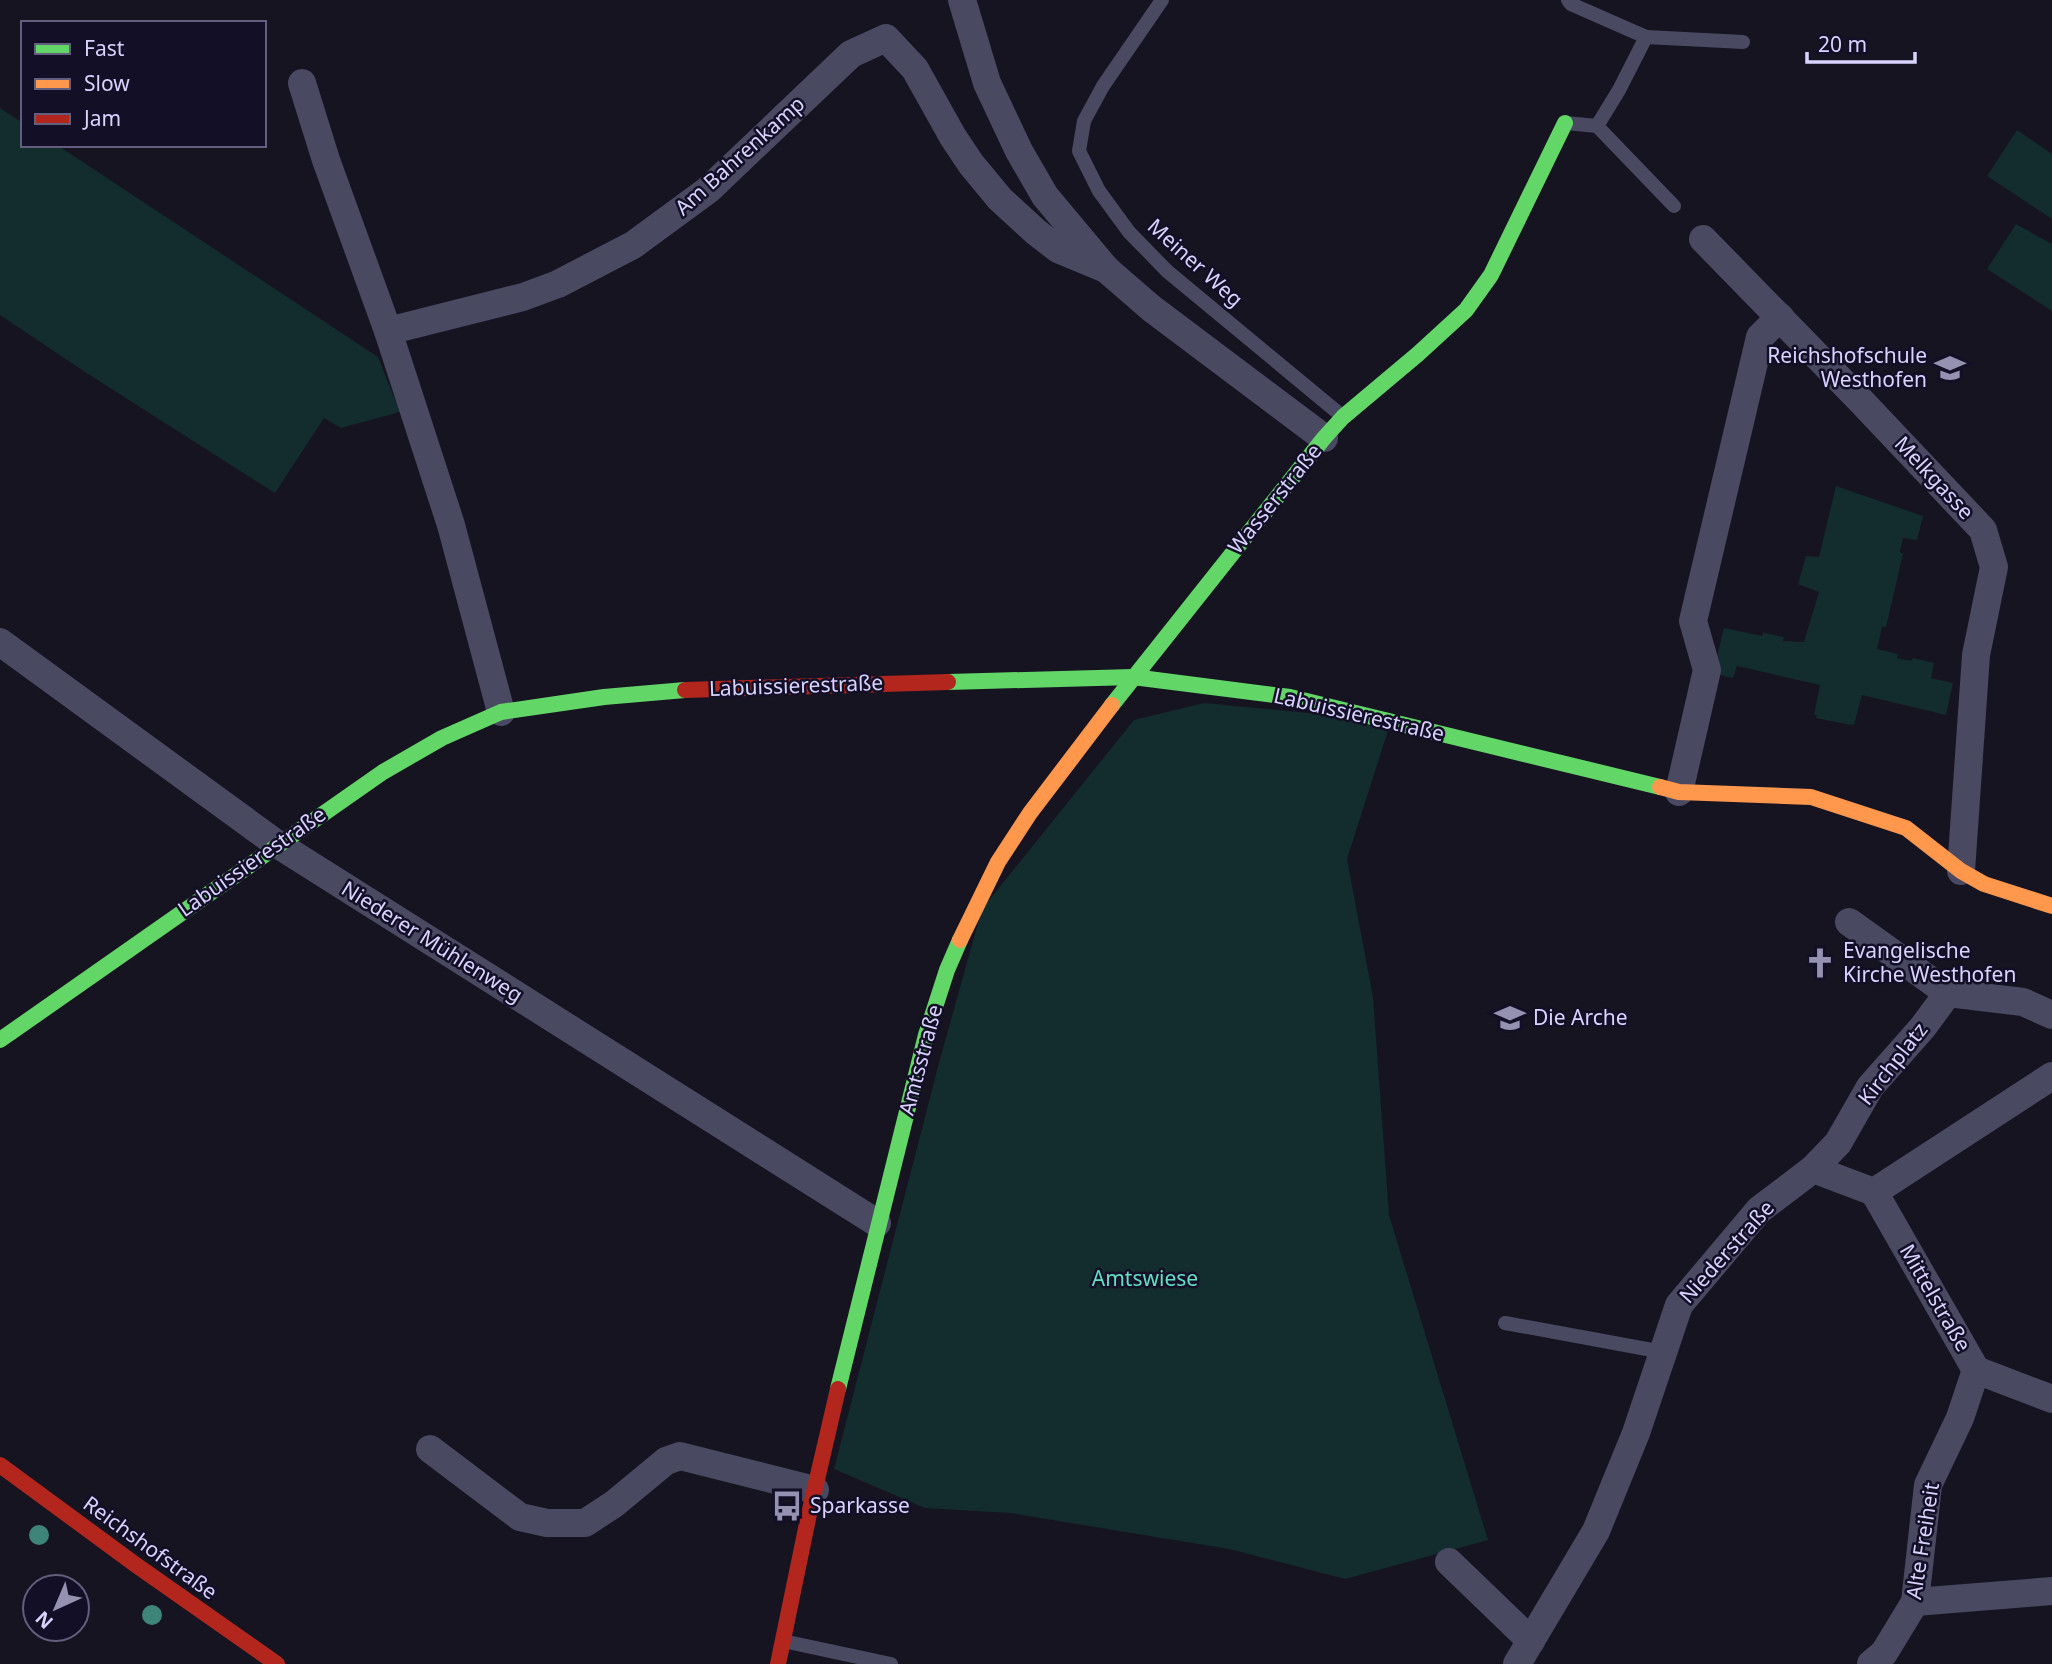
<svg xmlns="http://www.w3.org/2000/svg" width="2052" height="1664" font-family="'Noto Sans',sans-serif">
<style>
.green{fill:#132c2d}
.lines{fill:none;stroke-linecap:round;stroke-linejoin:round}
.lane{stroke:#4a4962;stroke-width:14}
.street{stroke:#4a4962;stroke-width:28}
.fast{stroke:#63d668;stroke-width:16}
.slow{stroke:#ff974d;stroke-width:16}
.jam{stroke:#b3261e;stroke-width:16}
.tree{fill:#3e8478}
.labels{text-anchor:middle;stroke-width:5;stroke-linejoin:round;paint-order:stroke}
.street-label{font-size:21px;fill:#d9d4ff;stroke:#130f26}
.poi-label{font-size:21px;fill:#d9d4ff;stroke:#130f26;text-anchor:start}
.park-label{font-size:21px;fill:#5fe0c0;stroke:#130f26}
</style>
<rect width="100%" height="100%" fill="#161421"/>
<g class="green">
<polygon points="0,108 23,123 23,145 57,145 378,357 400,412 341,428 324,418 275,493 85,372 0,315"/>
<polygon points="2017,130 2052,154 2052,219 1987,176"/>
<polygon points="2016,224 2052,244 2052,311 1987,269"/>
<polygon points="1836,486 1923,516 1917,540 1903,538 1900,552 1903,554 1886,627 1882,627 1877,649 1898,654 1897,658 1911,661 1913,658 1934,663 1931,678 1953,683 1946,715 1862,695 1854,725 1852,724 1851,725 1816,718 1817,715 1814,715 1820,685 1737,666 1733,678 1713,673 1724,628 1762,636 1763,632 1765,633 1784,637 1783,641 1804,642 1819,592 1798,584 1806,556 1819,557"/>
<polygon points="1204,703 1391,721 1347,859 1373,997 1389,1215 1488,1540 1345,1579 1229,1549 1010,1513 925,1508 834,1469 940,1059 982,909 1134,720"/>
</g>
<g class="lines">
<g class="lane">
<polyline points="1162,0 1103,86 1084,121 1079,151 1099,191 1129,232 1167,271 1342,416"/>
<polyline points="1568,0 1571,4 1646,37"/>
<polyline points="1566,123 1597,126 1619,90 1646,37 1743,42"/>
<polyline points="1597,126 1674,206"/>
<polyline points="1505,1323 1663,1352"/>
<polyline points="783,1641 891,1664"/>
</g>
<g class="street">
<polyline points="962,0 987,83 1019,151 1045,196 1106,269 1151,308 1324,438"/>
<polyline points="302,83 326,160 388,331"/>
<polyline points="1703,239 1861,401 1983,530 1994,567 1976,655 1961,871"/>
<polyline points="0,642 277,844 877,1223"/>
<polyline points="501,712 451,525 388,331 523,297 558,284 633,245 708,190 851,54 886,38 915,69 953,137 971,164 1000,199 1036,232 1058,249 1106,269"/>
<polyline points="1679,792 1707,670 1693,621 1760,337 1780,317"/>
<polyline points="1849,922 1948,993 2023,1002 2052,1015"/>
<polyline points="1813,1169 1874,1192"/>
<polyline points="1874,1192 1976,1370 2052,1399"/>
<polyline points="1874,1192 2052,1076"/>
<polyline points="430,1449 520,1517 547,1523 585,1523 614,1504 666,1461 680,1456 815,1490"/>
<polyline points="1449,1562 1531,1641"/>
<polyline points="1915,1602 2052,1591"/>
<polyline points="1517,1664 1596,1531 1636,1433 1679,1305 1759,1210 1813,1169 1838,1143 1870,1087 1923,1027 1948,993"/>
<polyline points="1871,1664 1884,1653 1915,1602 1928,1485 1960,1418 1976,1370"/>
</g>
<g class="fast">
<polyline points="948,682 1133,677 1290,697 1660,787"/>
<polyline points="1112,705 1324,438 1343,417 1418,354 1466,310 1491,275 1565,123"/>
<polyline points="0,1040 383,772 442,738 501,712 604,697 685,690"/>
<polyline points="838,1389 926,1035 947,970 960,940"/>
</g>
<g class="slow">
<polyline points="1660,787 1679,792 1811,797 1906,828 1961,871 1984,884 2052,906"/>
<polyline points="960,940 998,862 1030,813 1112,705"/>
</g>
<g class="jam">
<polyline points="685,690 948,682"/>
<polyline points="0,1465 136,1565 277,1664"/>
<polyline points="778,1664 809,1514 838,1389"/>
</g>
</g>
<g class="tree">
<circle cx="39" cy="1535" r="10"/>
<circle cx="152" cy="1615" r="10"/>
</g>
<defs>
<g id="school-bare" transform="scale(2.415)"><path d="M0-5L7-2L0 1L-7-2ZM-4 1L0 2.5L4 1V4Q0 6-4 4Z" fill="#9591b1" stroke="#130f26" stroke-width="2.5" paint-order="stroke"/></g>
<g id="church-bare" transform="scale(2.415)"><path d="M-1.2-6h2.4v3.5h3.3v2.4h-3.3V6h-2.4V-.1h-3.3v-2.4h3.3Z" fill="#9591b1" stroke="#130f26" stroke-width="2.5" paint-order="stroke"/></g>
<g id="bus-bare" transform="scale(2.415)"><path d="M-5-6H5V4H4V6H2V4H-2V6H-4V4H-5ZM-3.5-4V0h7V-4ZM-3.5 1.2v1.5H-2V1.2ZM2 1.2v1.5H3.5V1.2Z" fill="#9591b1" stroke="#130f26" stroke-width="2.5" paint-order="stroke"/></g>
</defs>
<g fill-rule="evenodd">
<use href="#school-bare" x="1950" y="368"/>
<use href="#church-bare" x="1820" y="963"/>
<use href="#school-bare" x="1510" y="1018"/>
<use href="#bus-bare" x="787" y="1506"/>
</g>
<g class="labels">
<g class="street-label">
<text transform="translate(740 156) rotate(-42)" y="7">Am Bahrenkamp</text>
<text transform="translate(1195 263) rotate(42)" y="7">Meiner Weg</text>
<text transform="translate(1934 478) rotate(47)" y="7">Melkgasse</text>
<text transform="translate(1275 499) rotate(-51)" y="7">Wasserstraße</text>
<text transform="translate(796 686) rotate(-2)" y="7">Labuissierestraße</text>
<text transform="translate(1359 715) rotate(13)" y="7">Labuissierestraße</text>
<text transform="translate(252 862) rotate(-35)" y="7">Labuissierestraße</text>
<text transform="translate(432 942) rotate(32)" y="7">Niederer Mühlenweg</text>
<text transform="translate(921 1060) rotate(-75)" y="7">Amtsstraße</text>
<text transform="translate(1893 1064) rotate(-52)" y="7">Kirchplatz</text>
<text transform="translate(1727 1252) rotate(-48)" y="7">Niederstraße</text>
<text transform="translate(1935 1298) rotate(60)" y="7">Mittelstraße</text>
<text transform="translate(1923 1541) rotate(-81)" y="7">Alte Freiheit</text>
<text transform="translate(150 1548) rotate(36)" y="7">Reichshofstraße</text>
</g>
<g class="poi-label">
<text x="1927" y="363" text-anchor="end">Reichshofschule<tspan x="1927" dy="24">Westhofen</tspan></text>
<text x="1843" y="958">Evangelische<tspan x="1843" dy="24">Kirche Westhofen</tspan></text>
<text x="1533" y="1025">Die Arche</text>
<text x="810" y="1513">Sparkasse</text>
</g>
<g class="park-label">
<text x="1145" y="1286">Amtswiese</text>
</g>
</g>
<rect x="21" y="21" width="245" height="126" fill="#130f26" stroke="#625e7d" stroke-width="2"/>
<rect x="35" y="44" width="35" height="10" fill="#63d668" stroke="#625e7d" stroke-width="2"/>
<text x="84" y="56" font-size="21" fill="#d9d4ff">Fast</text>
<rect x="35" y="79" width="35" height="10" fill="#ff974d" stroke="#625e7d" stroke-width="2"/>
<text x="84" y="91" font-size="21" fill="#d9d4ff">Slow</text>
<rect x="35" y="114" width="35" height="10" fill="#b3261e" stroke="#625e7d" stroke-width="2"/>
<text x="84" y="126" font-size="21" fill="#d9d4ff">Jam</text>
<g transform="translate(56 1608) rotate(224)"><circle r="33" fill="#130f26" stroke="#625e7d" stroke-width="2"/>
<path d="M0-5L12 26L0 18L-12 26Z" fill="#9591b1"/>
<text y="-10" font-size="19" font-weight="bold" text-anchor="middle" fill="#d9d4ff">N</text>
</g>
<path d="M1807 52v10h108v-10" fill="none" stroke="#d9d4ff" stroke-width="3.5"/>
<text x="1818" y="52" font-size="21" fill="#d9d4ff" stroke="#130f26" stroke-width="5" paint-order="stroke">20 m</text>
</svg>
